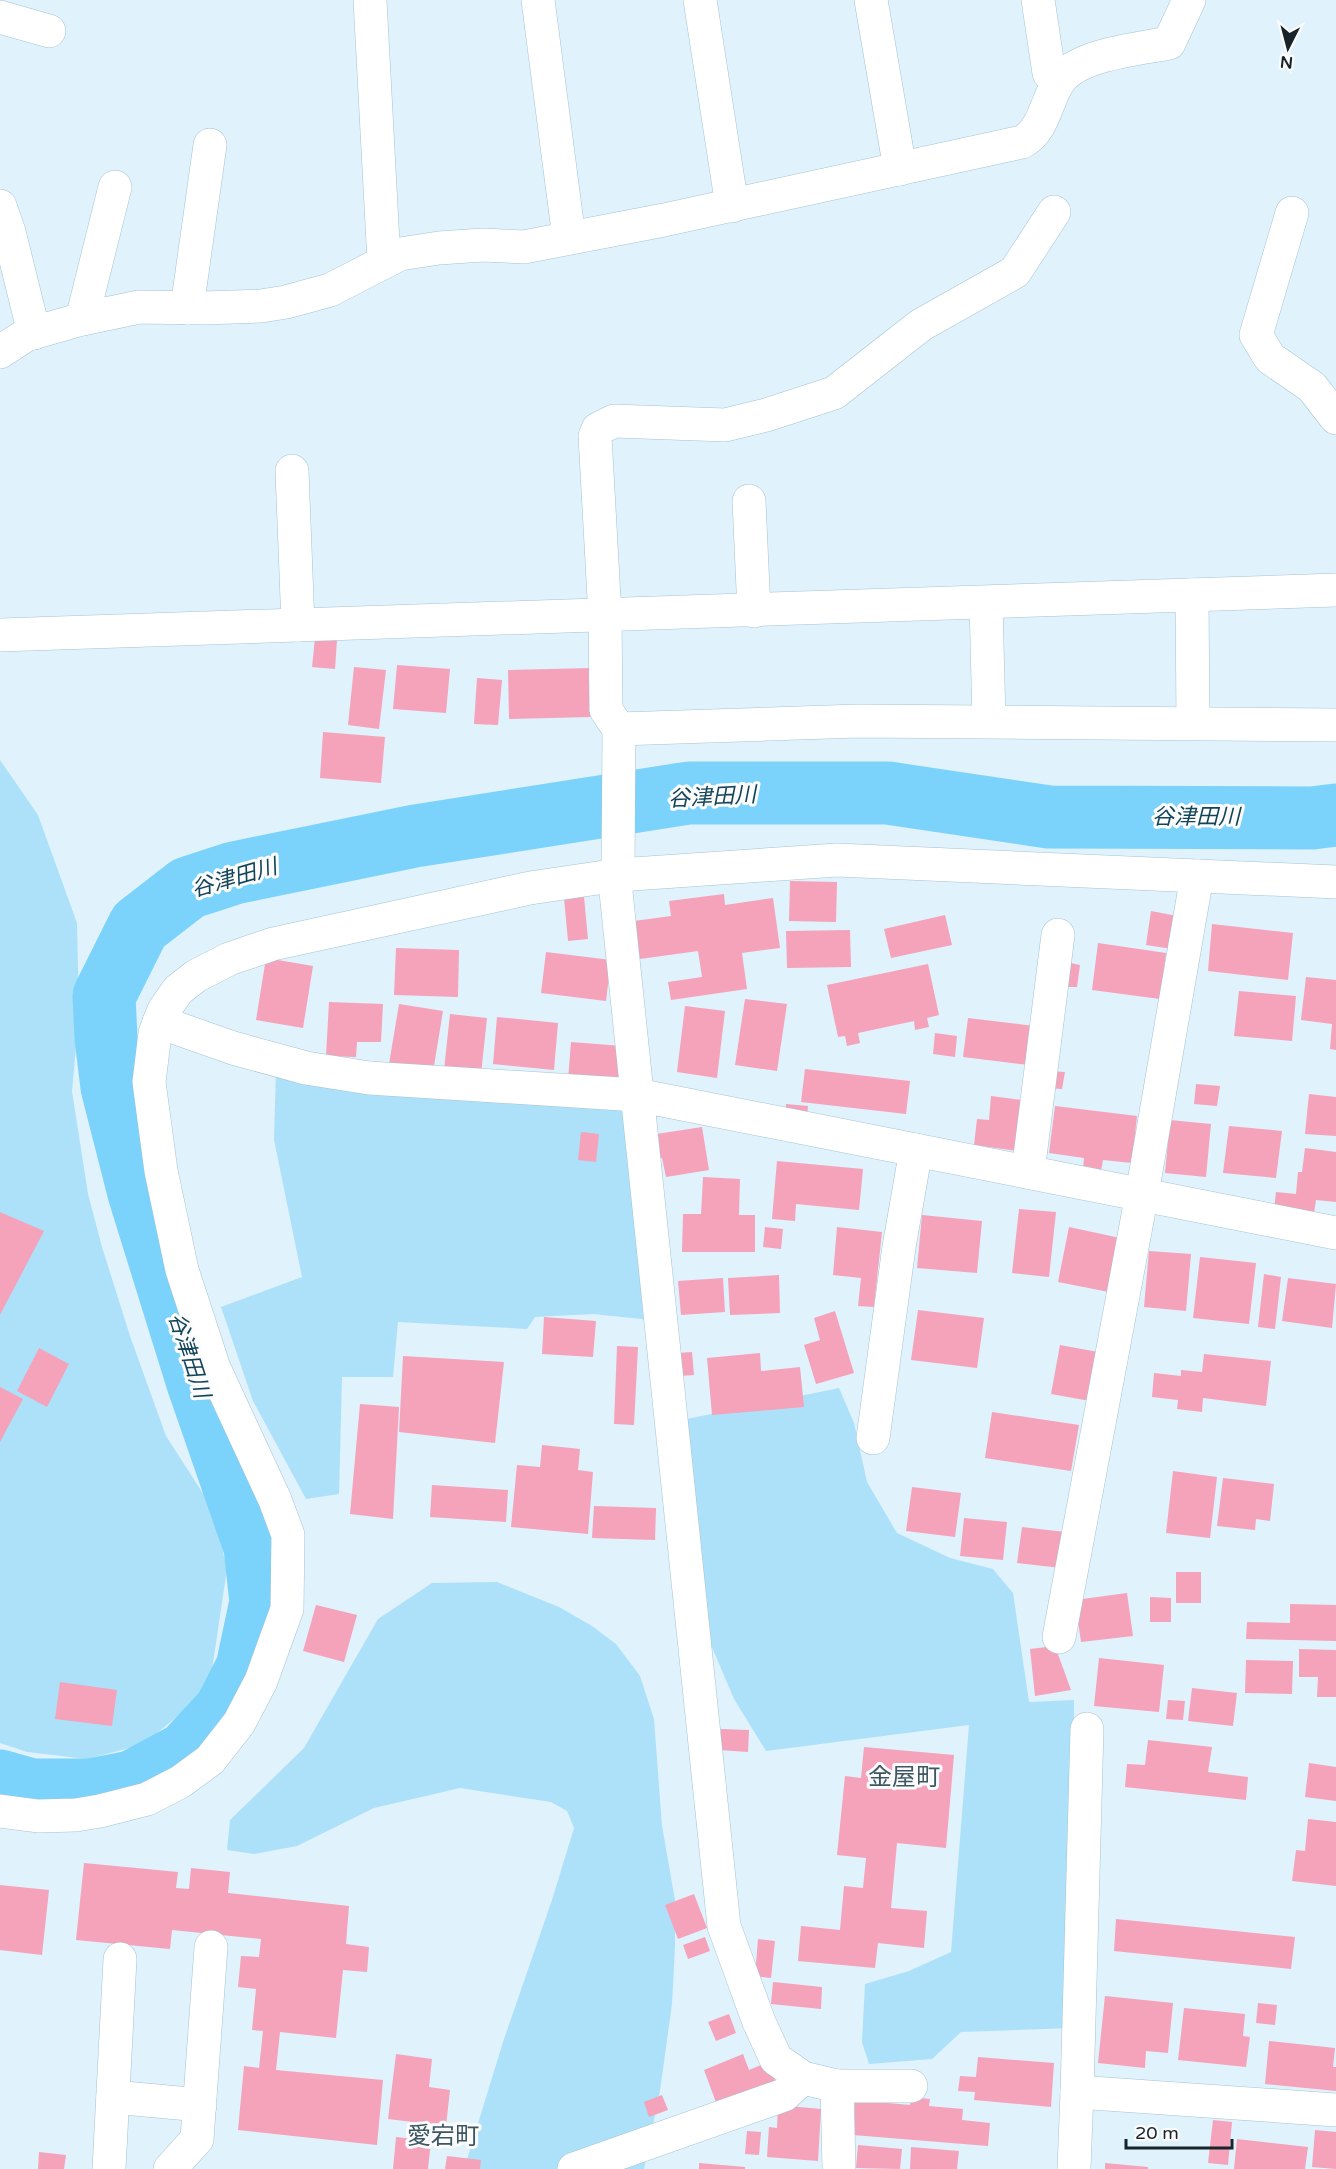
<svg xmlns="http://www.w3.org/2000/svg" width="1336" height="2169" font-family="'Varela Round','Noto Sans JP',sans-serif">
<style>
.green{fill:#ade1fa}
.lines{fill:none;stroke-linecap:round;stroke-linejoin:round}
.river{stroke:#7bd3fc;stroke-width:63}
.building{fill:#f5a2bb}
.minor-casing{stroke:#a5c3d2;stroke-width:34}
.minor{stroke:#fff;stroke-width:33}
.labels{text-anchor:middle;stroke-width:6;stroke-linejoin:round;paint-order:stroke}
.water-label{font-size:22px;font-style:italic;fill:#12455a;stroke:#fcfcfc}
.quarter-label{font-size:24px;fill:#3c5663;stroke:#fcfcfc}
</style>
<rect width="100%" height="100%" fill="#e0f2fc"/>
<g class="green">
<polygon points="0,760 38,815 77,923 79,1014 72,1091 88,1194 102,1247 130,1336 166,1436 213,1509 227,1569 210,1683 186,1709 144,1744 87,1759 27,1752 0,1743"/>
<polygon points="276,1069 625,1106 651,1320 593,1314 535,1317 527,1329 398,1322 393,1377 342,1377 339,1494 306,1499 253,1401 221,1307 302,1277 274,1140"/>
<polygon points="839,1388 854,1423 867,1482 897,1533 950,1558 993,1569 1013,1593 1029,1702 1074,1700 1074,2028 961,2032 932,2059 869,2064 862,2042 865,1984 909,1971 951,1952 969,1725 766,1751 734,1699 706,1633 682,1420"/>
<polygon points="497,1582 559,1607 592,1626 616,1644 640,1676 654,1719 662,1826 675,1900 675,1947 672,2004 660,2091 644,2169 464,2169 503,2042 552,1900 574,1828 567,1811 551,1802 460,1788 374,1808 297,1846 254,1854 227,1850 230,1820 304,1748 378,1619 432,1583"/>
</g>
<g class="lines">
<polyline class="river" points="0,1781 32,1790 91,1790 132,1782 186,1753 225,1711 247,1668 261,1602 255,1547 198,1383 139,1193 112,1087 106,1038 104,996 139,926 188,888 234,873 415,836 689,793 888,793 1049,817 1312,818 1336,815"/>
</g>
<g class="building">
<polygon points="315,638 337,640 335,669 312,667"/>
<polygon points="397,665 450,669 446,713 393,709"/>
<polygon points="354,667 386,670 379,729 348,725"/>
<polygon points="591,668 592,717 509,719 508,670"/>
<polygon points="477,678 502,680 498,725 474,724"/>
<polygon points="323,732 385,737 381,783 320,778"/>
<polygon points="790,881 837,882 836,922 789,921"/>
<polygon points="724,894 725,905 773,898 780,948 742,953 747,989 671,1000 668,982 702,977 698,951 640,959 634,921 671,916 669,901"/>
<polygon points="584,897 588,939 568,941 564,898"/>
<polygon points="1151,911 1177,916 1172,949 1146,945"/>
<polygon points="945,915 952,945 891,958 884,929"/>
<polygon points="1212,924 1293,933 1288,980 1208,971"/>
<polygon points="850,930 851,967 787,968 786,931"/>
<polygon points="1098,943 1166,953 1160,999 1092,990"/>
<polygon points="396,948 459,950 458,997 394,995"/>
<polygon points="546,952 611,960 606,1001 541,993"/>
<polygon points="266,958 313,966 303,1028 256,1020"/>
<polygon points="1070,963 1080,965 1077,987 1068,987"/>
<polygon points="928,964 939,1015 927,1018 929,1027 915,1030 914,1021 858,1033 860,1043 847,1046 845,1036 838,1037 827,985"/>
<polygon points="1306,977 1336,980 1336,1050 1330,1049 1332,1024 1301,1020"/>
<polygon points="1239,991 1296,996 1292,1041 1234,1036"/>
<polygon points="745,999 787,1004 777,1071 735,1065"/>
<polygon points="329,1002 383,1004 381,1042 357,1042 356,1057 326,1056"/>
<polygon points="399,1004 443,1011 433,1072 389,1064"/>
<polygon points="685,1006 725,1011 717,1078 677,1072"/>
<polygon points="450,1014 487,1018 481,1074 444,1070"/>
<polygon points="497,1017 558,1023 554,1070 493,1064"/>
<polygon points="968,1018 1034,1026 1029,1065 963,1057"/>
<polygon points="935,1033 957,1036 955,1057 933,1054"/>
<polygon points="571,1042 622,1046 619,1084 568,1080"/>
<polygon points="805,1069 910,1081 906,1114 801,1102"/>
<polygon points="1049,1071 1065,1072 1062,1089 1047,1088"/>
<polygon points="1196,1084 1220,1086 1217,1106 1194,1104"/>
<polygon points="1309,1094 1336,1097 1336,1136 1305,1134"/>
<polygon points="991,1096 1023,1100 1018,1151 974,1145 977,1119 989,1120"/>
<polygon points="786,1104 808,1106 807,1116 785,1114"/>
<polygon points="1055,1106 1137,1116 1132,1163 1103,1160 1101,1171 1083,1169 1084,1158 1049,1153"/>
<polygon points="1170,1120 1211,1124 1206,1177 1165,1173"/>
<polygon points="1229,1126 1282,1131 1276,1178 1223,1173"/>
<polygon points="702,1127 709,1170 666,1177 662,1158 654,1159 650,1135"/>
<polygon points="581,1132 599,1134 596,1162 578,1160"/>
<polygon points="1305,1148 1336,1152 1336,1202 1316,1200 1314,1213 1274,1209 1276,1192 1296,1194 1298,1172 1302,1172"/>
<polygon points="777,1161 863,1169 859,1210 796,1204 795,1221 772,1219"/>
<polygon points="703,1177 740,1179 739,1215 755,1215 755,1252 682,1252 683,1214 701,1214"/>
<polygon points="1019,1209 1056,1212 1049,1277 1012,1273"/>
<polygon points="0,1212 44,1231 0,1315"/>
<polygon points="922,1215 982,1221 977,1273 917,1268"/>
<polygon points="765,1227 783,1229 781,1249 763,1247"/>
<polygon points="837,1227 882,1232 874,1307 858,1306 861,1278 833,1275"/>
<polygon points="1069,1227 1120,1238 1109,1292 1058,1282"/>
<polygon points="1149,1251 1191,1254 1186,1311 1144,1307"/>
<polygon points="1200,1257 1256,1263 1249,1324 1193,1318"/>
<polygon points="1264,1274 1281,1277 1275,1329 1258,1327"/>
<polygon points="779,1275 780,1313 730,1315 728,1278"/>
<polygon points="723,1278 725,1312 681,1315 678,1281"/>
<polygon points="1288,1278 1336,1284 1332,1328 1282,1321"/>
<polygon points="918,1310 984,1318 977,1368 911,1360"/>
<polygon points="835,1311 854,1373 816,1384 804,1345 820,1340 814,1318"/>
<polygon points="544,1317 596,1321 593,1357 542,1354"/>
<polygon points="1060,1345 1098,1352 1090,1401 1051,1394"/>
<polygon points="617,1346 638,1347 634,1425 614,1424"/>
<polygon points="39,1348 69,1364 47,1407 17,1391"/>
<polygon points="692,1352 694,1375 679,1376 677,1353"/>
<polygon points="760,1353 761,1371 800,1367 804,1407 712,1415 707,1358"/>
<polygon points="1204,1354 1271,1361 1266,1406 1203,1398 1202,1412 1177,1409 1178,1400 1152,1397 1154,1373 1181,1376 1181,1370 1202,1372"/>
<polygon points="403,1356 504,1362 495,1443 399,1432"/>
<polygon points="0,1387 23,1399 0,1442"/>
<polygon points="360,1404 399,1407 393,1519 350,1514"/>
<polygon points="992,1412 1079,1425 1071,1471 985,1458"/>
<polygon points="542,1445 580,1449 578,1470 593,1472 588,1534 511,1527 517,1465 540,1467"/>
<polygon points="1173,1471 1217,1477 1210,1538 1166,1533"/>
<polygon points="1223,1478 1274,1484 1270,1521 1256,1519 1255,1530 1217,1526"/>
<polygon points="432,1485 508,1490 506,1522 430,1517"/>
<polygon points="912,1487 961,1493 955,1537 906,1531"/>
<polygon points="594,1506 656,1508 655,1540 592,1538"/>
<polygon points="964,1518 1007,1522 1003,1560 960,1556"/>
<polygon points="1022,1527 1065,1532 1061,1568 1017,1563"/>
<rect x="1176" y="1572" width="25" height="31"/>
<polygon points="1127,1593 1133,1636 1081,1642 1075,1600"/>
<polygon points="1150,1597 1171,1598 1171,1622 1150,1622"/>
<polygon points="1290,1604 1336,1605 1336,1641 1246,1639 1247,1622 1290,1623"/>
<polygon points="316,1605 357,1615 344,1662 303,1651"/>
<polygon points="1055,1646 1071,1690 1035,1696 1030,1649"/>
<polygon points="1299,1649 1336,1650 1336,1697 1317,1697 1318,1677 1299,1677"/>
<polygon points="1099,1658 1164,1665 1159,1712 1094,1706"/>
<polygon points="1246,1660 1293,1661 1292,1694 1245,1693"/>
<polygon points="60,1682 117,1690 112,1726 55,1719"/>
<polygon points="1192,1688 1237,1693 1233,1726 1188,1721"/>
<polygon points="1168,1700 1185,1701 1183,1720 1166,1719"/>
<polygon points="721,1729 749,1730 748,1752 719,1750"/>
<polygon points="1148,1740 1212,1747 1208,1772 1248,1777 1246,1800 1125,1787 1127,1764 1145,1765"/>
<polygon points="864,1747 954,1755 946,1848 897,1843 891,1908 927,1911 924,1948 878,1943 875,1968 798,1961 801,1926 840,1930 844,1886 863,1888 866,1858 837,1855 845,1776 861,1778"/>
<polygon points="1309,1763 1336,1767 1336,1801 1305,1797"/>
<polygon points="1308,1819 1336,1822 1336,1886 1292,1881 1296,1850 1305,1851"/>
<polygon points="84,1863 178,1872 176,1888 189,1889 191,1868 230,1872 228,1893 349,1906 346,1944 369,1947 367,1972 343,1970 336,2038 280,2032 276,2070 383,2080 377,2145 238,2130 244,2066 259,2068 263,2031 252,2030 256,1989 238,1987 241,1956 259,1957 261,1939 172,1930 170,1949 76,1940"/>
<polygon points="0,1885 49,1890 42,1955 0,1950"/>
<polygon points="694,1894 707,1928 678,1939 665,1905"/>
<polygon points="1116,1919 1295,1937 1291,1969 1114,1951"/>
<polygon points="705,1937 710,1951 688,1959 683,1945"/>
<polygon points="758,1939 775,1941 771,1978 755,1976"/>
<polygon points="773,1982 822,1987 821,2009 771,2004"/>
<polygon points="1105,1996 1173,2003 1168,2053 1146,2051 1145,2068 1098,2063"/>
<polygon points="1258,2003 1277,2005 1275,2025 1256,2023"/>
<polygon points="1184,2008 1245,2014 1243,2036 1250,2037 1246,2067 1178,2060"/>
<polygon points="729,2014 736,2033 716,2041 708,2022"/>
<polygon points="1269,2041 1335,2048 1333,2067 1336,2067 1336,2091 1265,2084"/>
<polygon points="396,2054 432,2059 429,2087 450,2090 446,2126 388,2119"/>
<polygon points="743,2054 749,2070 768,2062 776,2083 717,2105 704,2070"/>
<polygon points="978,2057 1054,2063 1051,2107 974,2100 975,2092 958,2091 960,2076 976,2077"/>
<polygon points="662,2095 668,2110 649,2117 644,2102"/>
<polygon points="911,2097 930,2099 929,2106 963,2109 962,2120 990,2123 988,2146 853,2135 855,2100 910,2105"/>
<polygon points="778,2105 821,2109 818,2161 767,2157 769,2127 777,2128"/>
<polygon points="1213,2120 1232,2122 1228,2165 1208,2163"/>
<polygon points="1315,2130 1336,2132 1336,2169 1312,2167"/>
<polygon points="747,2131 761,2132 759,2155 745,2154"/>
<polygon points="396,2137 431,2141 428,2169 393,2169"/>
<polygon points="1237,2139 1308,2147 1305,2169 1234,2169"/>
<polygon points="858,2145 902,2149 900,2169 856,2168"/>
<polygon points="911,2147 959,2151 957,2169 910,2169"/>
<polygon points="39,2152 66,2155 64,2169 38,2169"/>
<polygon points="447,2156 481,2160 480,2169 445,2169"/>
<polygon points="699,2163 745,2167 745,2169 699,2169"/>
<polygon points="1105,2163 1148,2167 1148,2169 1105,2169"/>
</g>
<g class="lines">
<g class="minor-casing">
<g id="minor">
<polyline points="370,0 384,262"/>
<polyline points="538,0 569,238"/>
<polyline points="700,0 732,206"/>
<polyline points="871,0 900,169"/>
<polyline points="1038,0 1049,73 1060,79"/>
<polyline points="0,17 49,31"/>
<polyline points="0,206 9,232 34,333"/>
<polyline points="1292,213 1256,335 1270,358 1312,387 1336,418"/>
<polyline points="187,308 210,145"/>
<polyline points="82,319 115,187"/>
<path d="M 0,352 L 26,335 L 82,319 L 139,307 L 204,308 L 261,306 L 286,302 L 330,290 L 400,254 L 439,248 L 483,245 L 524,247 L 664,220 L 1022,142 C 1045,130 1046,99 1060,80 C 1079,54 1139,49 1169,43 L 1189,0"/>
<polyline points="292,471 298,625"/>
<polyline points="749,501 754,611"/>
<polyline points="1192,595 1193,723"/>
<polyline points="986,603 989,721"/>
<polyline points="0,635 1336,590"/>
<polyline points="619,729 858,721 1336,725"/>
<polyline points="159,1022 233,1048 306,1068 369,1078 637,1095 1336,1233"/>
<polyline points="1028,1172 1058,935"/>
<polyline points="873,1438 899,1247 916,1150"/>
<polyline points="1059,1637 1142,1194 1197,876"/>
<polyline points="0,1811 38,1816 76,1815 100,1811 147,1799 180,1782 210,1760 239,1723 261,1681 287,1609 288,1535 275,1500 214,1368 182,1270 161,1171 149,1082 155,1033 164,1010 178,990 196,976 229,959 273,944 530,888 618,875 837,860 1336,882"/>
<polyline points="837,2086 839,2169"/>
<polyline points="911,2086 837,2086 803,2078 776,2059 759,2022 724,1926 616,892 618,875 619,729 606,710 605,616 595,436 598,429 614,421 725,425 766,415 834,393 921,325 1015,272 1054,212"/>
<polyline points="1077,2092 1336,2110"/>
<polyline points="113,2097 200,2105"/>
<polyline points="109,2169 120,1959"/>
<polyline points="170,2169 197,2139 211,1947"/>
<polyline points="574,2169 784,2095 803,2078"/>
<polyline points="1074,2169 1077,2092 1087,1729"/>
</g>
</g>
<use href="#minor" class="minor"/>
</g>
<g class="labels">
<g class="water-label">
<text transform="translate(712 796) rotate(-3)" y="8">谷津田川</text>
<text x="1196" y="824">谷津田川</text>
<text transform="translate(234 877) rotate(-16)" y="8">谷津田川</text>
<text transform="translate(190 1355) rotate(72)" y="8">谷津田川</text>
</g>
<g class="quarter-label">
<text x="904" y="1785">金屋町</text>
<text x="443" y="2144">愛宕町</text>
</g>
</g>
<g transform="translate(1288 48) rotate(186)" stroke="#fcfcfc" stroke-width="4.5" paint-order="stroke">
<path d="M0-4.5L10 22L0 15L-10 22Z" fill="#182429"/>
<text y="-9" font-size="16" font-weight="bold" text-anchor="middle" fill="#182429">N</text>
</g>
<path d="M1126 2139v9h106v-9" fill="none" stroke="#182429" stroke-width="3"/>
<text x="1135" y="2139" font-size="18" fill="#182429" stroke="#fcfcfc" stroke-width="4.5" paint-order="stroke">20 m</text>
</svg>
